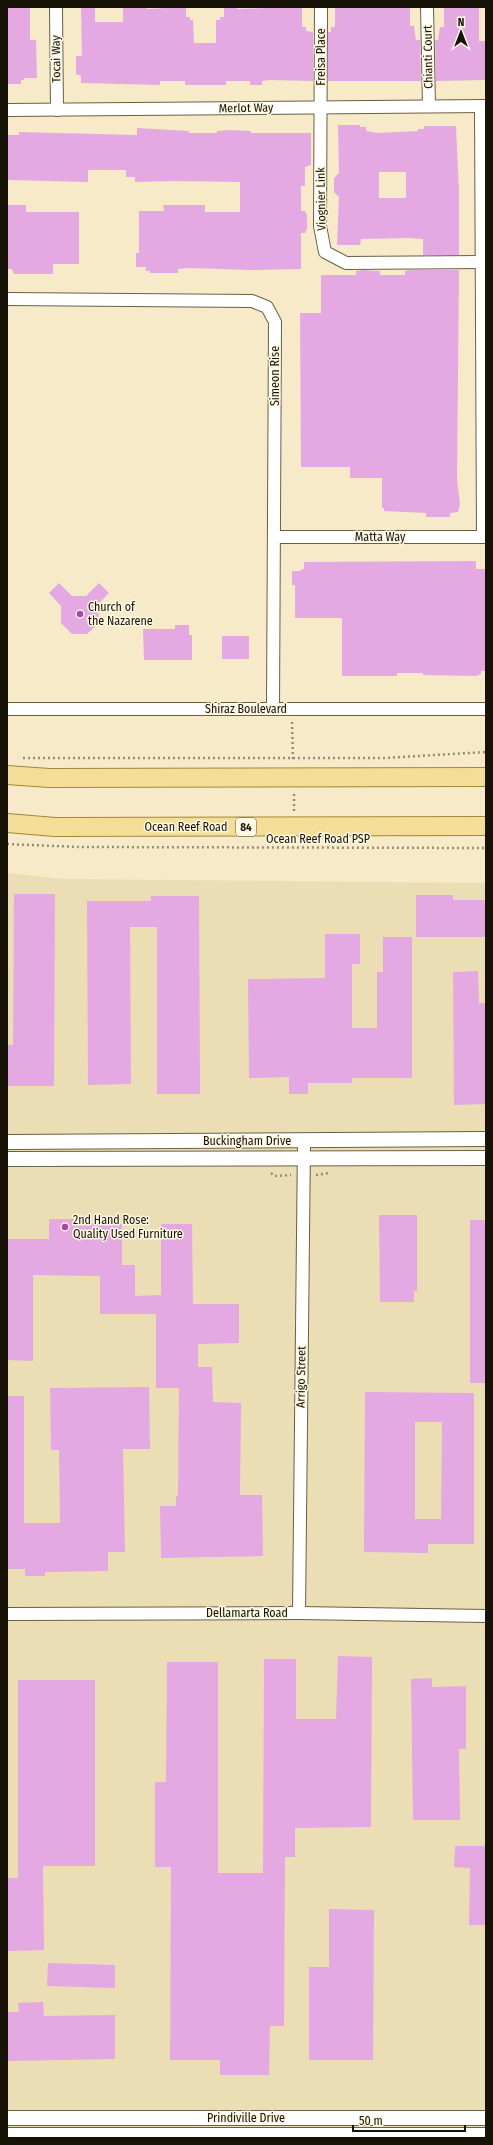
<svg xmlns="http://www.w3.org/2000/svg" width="493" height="2145" font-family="'Fira Sans Condensed',sans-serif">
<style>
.built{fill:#ebddb4}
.building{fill:#e4a9e3;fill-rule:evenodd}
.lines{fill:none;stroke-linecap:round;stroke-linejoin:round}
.minor-casing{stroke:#6a6041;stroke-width:14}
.tertiary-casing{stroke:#6a6041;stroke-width:16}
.primary-casing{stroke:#a28837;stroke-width:20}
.path{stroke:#958c74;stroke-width:2.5;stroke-dasharray:2 3;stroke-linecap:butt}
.minor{stroke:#fff;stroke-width:12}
.tertiary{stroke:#fff;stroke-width:14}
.primary{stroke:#f4de97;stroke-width:18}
.poi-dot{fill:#aa46ab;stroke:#fff8e3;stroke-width:1.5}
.labels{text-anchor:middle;stroke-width:3;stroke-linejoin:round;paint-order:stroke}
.shield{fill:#fff8e3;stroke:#5c5748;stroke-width:1}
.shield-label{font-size:11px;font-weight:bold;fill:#161206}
.street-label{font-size:12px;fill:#161206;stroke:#fff8e3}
.poi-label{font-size:12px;fill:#161206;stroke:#fff8e3;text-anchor:start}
</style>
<rect width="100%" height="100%" fill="#f6eac8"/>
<polygon class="built" points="7,873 63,879 486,883 486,2138 7,2138"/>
<g class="building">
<polygon points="7,7 30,7 30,40 36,40 37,78 24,78 24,80 21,80 21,84 7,84"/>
<polygon points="81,7 95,7 95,22 123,22 123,7 147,7 147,9 186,7 186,17 190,17 190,20 193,20 194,43 216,43 216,20 220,20 220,17 224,17 224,7 237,7 237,9 302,7 302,27 306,27 306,31 313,32 313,81 270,80 262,81 262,85 250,85 250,81 226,81 226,85 185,85 185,81 160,81 160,85 81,83 81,76 76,74 76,56 82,56"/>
<polygon points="335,7 410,7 410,26 414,26 416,40 420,40 421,81 328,81 328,32 331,32 331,27 335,27"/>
<polygon points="444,7 479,7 479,41 486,41 486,80 436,81 435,40 438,40 440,27 444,27"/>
<path d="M 338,125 L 360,125 L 360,127 L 366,127 L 366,131 L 377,133 L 418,131 L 418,129 L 424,129 L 424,126 L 456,126 L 459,193 L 459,255 L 423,255 L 423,239 L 409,238 L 361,239 L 360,245 L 337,245 L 339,197 L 334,192 L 334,178 L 339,173 ZM 379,172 L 406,172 L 406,198 L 379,198 Z"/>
<polygon points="137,128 189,131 189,133 217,133 217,131 230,130 251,131 251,133 311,133 311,165 305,167 305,186 301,186 301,211 305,211 307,215 307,229 305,233 301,233 301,269 250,270 189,268 178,269 178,273 150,273 150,271 146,271 146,267 136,267 136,253 139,253 139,211 164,211 163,205 205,205 205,212 240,212 240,182 173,181 135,182 135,177 126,177 126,170 88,170 88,182 8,180 7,135 19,135 19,132 137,135"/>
<polygon points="7,205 26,205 26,212 79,212 79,264 53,264 53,274 14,274 12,269 7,269"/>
<polygon points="362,270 380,271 380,275 405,275 405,271 410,270 459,270 457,480 460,504 458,512 450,513 450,517 426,517 426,513 384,511 384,508 382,508 382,478 350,478 350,467 301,467 300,313 321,313 321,275 356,275 356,271"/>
<polygon points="476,561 476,569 486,569 486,671 481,671 481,674 476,676 423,675 423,673 397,673 397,676 342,676 342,618 295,618 295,585 292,585 292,571 301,571 301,569 304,569 304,562"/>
<polygon points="59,583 72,596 86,596 99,583 109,593 98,604 99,623 87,634 72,634 61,623 61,606 49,593"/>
<polygon points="175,625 189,625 189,635 192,635 192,660 144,660 143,629 175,629"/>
<rect x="222" y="636" width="27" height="23"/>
<polygon points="14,894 55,894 54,1086 7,1086 7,1045 13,1045"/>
<polygon points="416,895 453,895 453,900 486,900 486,937 416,937"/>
<polygon points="151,896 199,896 200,1094 157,1094 157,927 130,927 131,1084 88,1085 87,901 151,901"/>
<polygon points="325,934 360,934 360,964 352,964 352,1028 377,1028 377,972 383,972 383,937 412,937 412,1078 352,1078 352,1083 308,1083 308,1094 289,1094 289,1077 249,1078 248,979 325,978"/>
<polygon points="478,971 479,1003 486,1003 486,1104 454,1105 453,972"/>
<polygon points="379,1215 417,1215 417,1291 414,1291 414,1302 380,1302"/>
<polygon points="49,1219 80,1219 80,1223 122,1224 122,1265 135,1265 135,1296 161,1295 161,1224 192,1224 193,1304 239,1304 239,1343 198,1344 198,1367 212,1367 213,1402 241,1403 240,1495 262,1495 263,1556 161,1558 160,1506 176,1506 176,1496 178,1496 179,1388 156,1388 156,1314 100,1314 100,1276 33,1275 33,1361 7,1360 7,1239 49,1239"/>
<rect x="470" y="1220" width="16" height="163"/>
<polygon points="149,1387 150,1449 123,1449 125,1552 108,1552 108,1571 45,1572 45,1576 25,1576 25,1569 7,1569 7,1396 24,1396 24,1523 60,1523 59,1450 51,1450 50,1388"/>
<path d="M 365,1392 L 474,1393 L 474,1544 L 428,1544 L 428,1553 L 364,1552 ZM 415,1422 L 442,1422 L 441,1519 L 415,1519 Z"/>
<polygon points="338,1656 372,1657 371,1827 295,1828 295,1857 285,1857 284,2026 270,2026 269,2075 220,2075 220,2060 170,2060 171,1867 155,1867 155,1782 166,1782 167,1662 218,1662 218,1873 263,1873 264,1659 296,1659 296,1719 336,1719"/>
<polygon points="432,1678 432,1687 466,1686 466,1749 459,1749 460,1820 413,1820 411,1679"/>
<polygon points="18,1680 95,1680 95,1866 43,1866 44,1950 7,1951 7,1878 18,1878"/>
<polygon points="455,1846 486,1846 486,1925 469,1925 470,1868 454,1867"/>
<polygon points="329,1909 374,1910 373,2060 309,2060 309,1967 329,1967"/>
<polygon points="48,1963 115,1965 115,1988 47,1986"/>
<polygon points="43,2002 44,2016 115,2015 115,2059 7,2061 7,2012 19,2012 18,2003"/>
</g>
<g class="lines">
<g class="minor-casing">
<g id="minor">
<polyline points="56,7 57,110"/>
<polyline points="321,7 320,226 325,252 346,263 482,262"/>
<polyline points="427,7 429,106"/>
<polyline points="481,106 483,537"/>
<polyline points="7,110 486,106"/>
<polyline points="7,299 252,301 267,307 275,322 273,709"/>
<polyline points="274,537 486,537"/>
<polyline points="7,709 486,709"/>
<polyline points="299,1613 304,1141"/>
<polyline points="7,1614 299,1613 486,1616"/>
</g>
</g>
<g class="tertiary-casing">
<g id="tertiary">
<polyline points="7,1142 486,1139"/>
<polyline points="7,1159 486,1158"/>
<polyline points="7,2118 486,2118"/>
<polyline points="7,2135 486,2135"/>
</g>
</g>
<g class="primary-casing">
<g id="primary">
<polyline points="7,775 49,778 486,777"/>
<polyline points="7,823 55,827 486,826"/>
</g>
</g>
<g class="path">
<polyline points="292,722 293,759"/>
<polyline points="23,758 384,758 486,752"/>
<polyline points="294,794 294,811"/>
<polyline points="7,844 79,847 486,848"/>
<polyline points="271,1173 275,1176 291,1175"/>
<polyline points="316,1175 330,1173"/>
</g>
<use href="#minor" class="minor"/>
<use href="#tertiary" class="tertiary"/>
<use href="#primary" class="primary"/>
</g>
<g class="poi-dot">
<circle cx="80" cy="614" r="4"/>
<circle cx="65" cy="1227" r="4"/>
</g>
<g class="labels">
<rect class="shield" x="236" y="818" width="20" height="18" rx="3"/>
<g class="shield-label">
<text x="246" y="831">84</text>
</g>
<g class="street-label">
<text transform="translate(321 57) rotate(-90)" y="4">Freisa Place</text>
<text transform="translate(428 57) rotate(-91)" y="4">Chianti Court</text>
<text transform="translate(56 59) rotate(-91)" y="4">Tocai Way</text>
<text transform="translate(246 108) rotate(-1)" y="4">Merlot Way</text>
<text transform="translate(321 199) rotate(-91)" y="4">Viognier Link</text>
<text transform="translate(275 376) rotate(-90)" y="4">Simeon Rise</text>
<text x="380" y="541">Matta Way</text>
<text x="246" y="713">Shiraz Boulevard</text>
<text x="186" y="831">Ocean Reef Road</text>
<text x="318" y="843">Ocean Reef Road PSP</text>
<text x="247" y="1145">Buckingham Drive</text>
<text transform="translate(301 1377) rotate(-89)" y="4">Arrigo Street</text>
<text x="247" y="1617">Dellamarta Road</text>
<text x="246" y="2122">Prindiville Drive</text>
</g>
<g class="poi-label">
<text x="88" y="611">Church of<tspan x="88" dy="14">the Nazarene</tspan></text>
<text x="73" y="1224">2nd Hand Rose:<tspan x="73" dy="14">Quality Used Furniture</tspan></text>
</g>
</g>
<rect width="493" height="2145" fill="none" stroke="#161206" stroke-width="16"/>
<g transform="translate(461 32)" stroke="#fff8e3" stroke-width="3" paint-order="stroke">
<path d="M0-3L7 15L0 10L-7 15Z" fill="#161206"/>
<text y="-6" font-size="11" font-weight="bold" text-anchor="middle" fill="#161206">N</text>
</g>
<path d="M353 2125v6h112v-6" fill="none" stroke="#161206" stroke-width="2"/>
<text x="359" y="2125" font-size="12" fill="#161206" stroke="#fff8e3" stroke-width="3" paint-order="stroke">50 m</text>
</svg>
